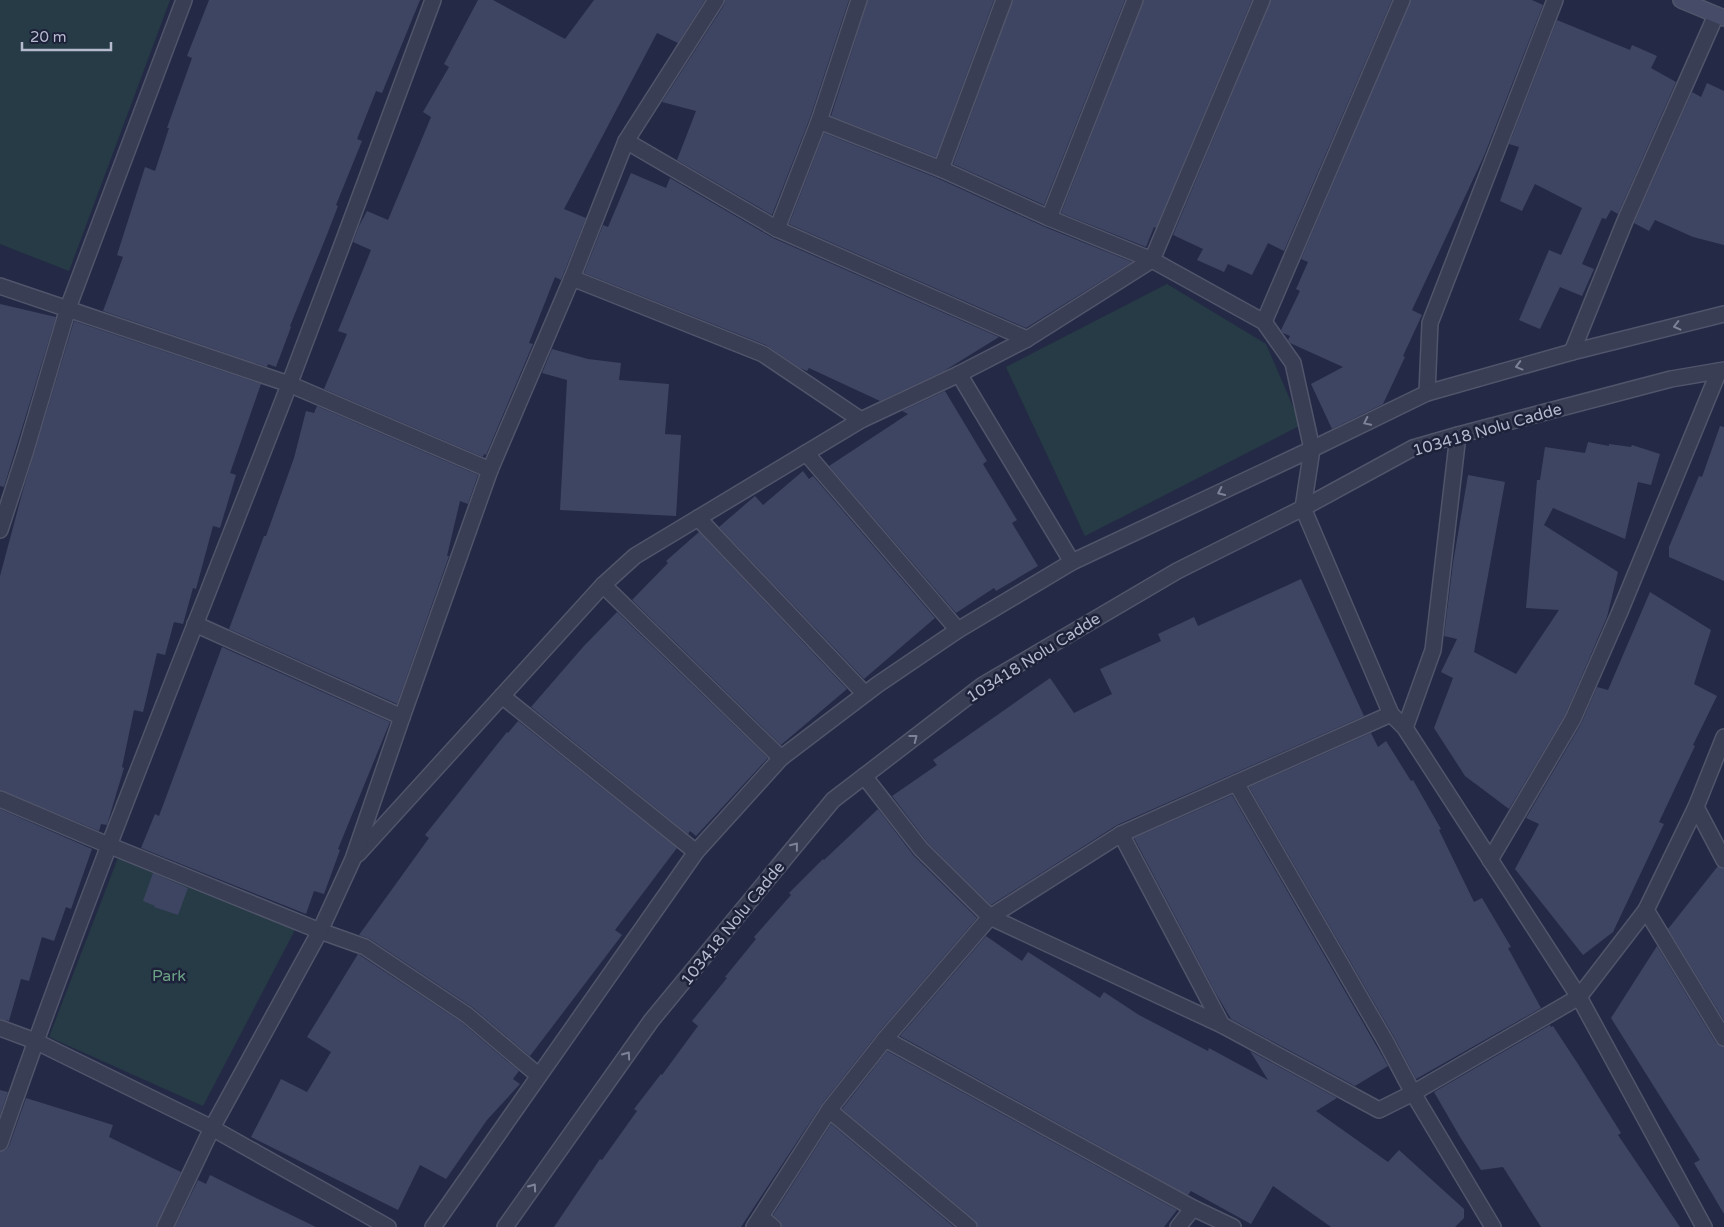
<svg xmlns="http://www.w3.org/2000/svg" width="1724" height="1227" font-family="'Varela Round',sans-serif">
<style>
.green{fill:#263b46}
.building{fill:#3e4562}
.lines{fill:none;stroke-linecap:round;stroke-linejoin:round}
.street-casing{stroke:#51556b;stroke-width:18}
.secondary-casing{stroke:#51556b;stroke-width:18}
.street{stroke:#393e54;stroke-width:15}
.secondary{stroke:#464b68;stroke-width:15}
.oneway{stroke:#7e8297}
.labels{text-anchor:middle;stroke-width:5;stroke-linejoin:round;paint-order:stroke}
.street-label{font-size:16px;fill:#b6bace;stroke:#1d223a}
.park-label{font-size:16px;fill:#6ba184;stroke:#1d223a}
</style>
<rect width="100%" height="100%" fill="#242a45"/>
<g class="green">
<polygon points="0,0 170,0 69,271 0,244"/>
<polygon points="1167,284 1266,344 1301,425 1085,536 1006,367"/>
<polygon points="118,858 297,926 203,1106 49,1037"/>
</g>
<g class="building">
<polygon points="209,0 420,0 382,93 376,91 357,139 362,141 336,205 338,206 328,232 290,326 291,327 276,367 268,364 267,367 103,311 123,257 117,255 145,167 155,171 169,128 167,128 192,58 187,56"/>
<polygon points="478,0 493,0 565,39 594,0 705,0 678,43 657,33 564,209 586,218 561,280 555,277 529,343 533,344 486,455 484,454 483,457 324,389 347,334 338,331 371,250 353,242 359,226 367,211 388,220 431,117 423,112 449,67 444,64"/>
<polygon points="725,0 849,0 810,118 772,215 677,160 696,111 662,102 724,5"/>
<polygon points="868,0 994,0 936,157 831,116"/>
<polygon points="1013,0 1125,0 1044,205 953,164"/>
<polygon points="1144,0 1252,0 1156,228 1154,227 1146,247 1061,213"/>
<polygon points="1271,0 1392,0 1284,251 1268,243 1252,275 1228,264 1224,272 1197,260 1203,249 1173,235"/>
<polygon points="1411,0 1532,0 1543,5 1484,156 1412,310 1422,315 1403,356 1405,357 1383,404 1332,429 1311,384 1343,367 1290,343 1288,340 1290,336 1283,333 1281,330 1300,291 1296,289 1308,262 1301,259"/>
<polygon points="1557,20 1630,50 1632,45 1657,56 1651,68 1676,82 1618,214 1611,210 1606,219 1602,218 1582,264 1594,269 1582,296 1560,287 1540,329 1519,320 1549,250 1561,255 1582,208 1535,184 1522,211 1500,201 1519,147 1509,144"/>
<polygon points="1707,83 1724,91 1724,245 1693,237 1655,220 1649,231 1634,223 1692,92 1701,97"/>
<polygon points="824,133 937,178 1045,227 1132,262 1026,328 789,224"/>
<polygon points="631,173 666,188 670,178 773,238 999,337 944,371 880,401 809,368 807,371 800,368 766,345 584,273 603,225 608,227"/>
<polygon points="0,304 56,317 4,487 0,486"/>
<polygon points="74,321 261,384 230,473 236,475 220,528 213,526 196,589 193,588 183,624 174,622 165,655 157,653 143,712 134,710 122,767 124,768 107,825 101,824 99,831 0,790 0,576 23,490"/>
<polygon points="552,349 588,359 621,363 619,380 669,384 665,434 681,435 676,516 560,510 567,380 542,373"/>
<polygon points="945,391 987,461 983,464 1017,520 1012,523 1038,566 996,591 994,588 956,613 829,466 908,414 902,411"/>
<polygon points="317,406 478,475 468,504 460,501 447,556 449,556 397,704 229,629 264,536 266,536 294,458 306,411 314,413"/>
<polygon points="1720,426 1724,427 1724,581 1669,557 1669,547 1699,476 1702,477"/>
<polygon points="1588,442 1609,446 1609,444 1631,447 1632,445 1660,454 1651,485 1638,482 1625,539 1553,508 1544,525 1618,572 1607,617 1565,715 1509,809 1465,776 1434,728 1453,678 1441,672 1457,639 1444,636 1453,563 1468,475 1505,482 1474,652 1516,674 1559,610 1526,608 1537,480 1540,480 1545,447 1585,453"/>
<polygon points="803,471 809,479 813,476 935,618 864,679 719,527 755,496 763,505"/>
<polygon points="699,532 847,689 781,745 632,600 668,563 666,561"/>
<polygon points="1301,579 1364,716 1117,825 991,905 928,843 892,796 937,765 933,760 1050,678 1074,713 1112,694 1100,669 1161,641 1158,634 1194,617 1198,626"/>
<polygon points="1650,592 1711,630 1694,684 1717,696 1693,745 1695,746 1659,822 1664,824 1613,932 1583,955 1515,869 1539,824 1526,818 1581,724 1597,687 1608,690"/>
<polygon points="617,612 768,758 696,836 690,831 688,834 531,707 583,647"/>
<polygon points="222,647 390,722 338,849 340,850 324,894 314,891 306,914 141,848 155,814 159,816"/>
<polygon points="518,721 677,848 615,930 622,935 530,1056 472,1007 370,939 359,935 429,838 425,835 507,732 508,733"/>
<polygon points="1371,733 1378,747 1386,741 1411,781 1413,780 1441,829 1439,830 1474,902 1482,898 1511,947 1508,948 1541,1008 1416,1079 1394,1037 1249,787"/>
<polygon points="1232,795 1388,1066 1355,1086 1231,1019 1215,992 1134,838"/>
<polygon points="0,809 92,849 71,909 66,907 54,941 42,937 29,981 21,979 9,1021 0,1019"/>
<polygon points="878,809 914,856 977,918 878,1033 822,1104 741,1227 554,1227 600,1159 602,1160 637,1111 634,1109 661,1074 662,1075 698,1026 692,1021 727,978 725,977 756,939 754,937 791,895 789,893 823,859 824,860"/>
<polygon points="1718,866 1724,869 1724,1020 1668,929"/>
<polygon points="153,873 188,888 178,915 154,907 155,906 143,901"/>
<polygon points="986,936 1022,961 1028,952 1100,998 1104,992 1139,1015 1208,1051 1209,1048 1268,1080 1250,1051 1337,1098 1316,1111 1388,1162 1399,1150 1464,1209 1464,1218 1455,1227 1331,1227 1273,1186 1251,1224 1191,1191 1188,1195 900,1036"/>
<polygon points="1657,946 1716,1043 1724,1047 1724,1214 1694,1163 1700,1160 1611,1018"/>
<polygon points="358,954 461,1022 519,1071 513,1079 520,1084 487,1120 446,1179 420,1165 398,1210 251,1137 281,1079 307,1092 331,1052 307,1037"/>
<polygon points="1550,1025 1551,1027 1553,1026 1578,1064 1621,1133 1618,1135 1680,1227 1541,1227 1503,1167 1481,1170 1460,1137 1434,1092"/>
<polygon points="887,1051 1177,1210 1164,1227 978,1227 975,1220 842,1109"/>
<polygon points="0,1090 8,1092 0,1115"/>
<polygon points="26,1098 113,1125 109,1137 181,1172 156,1227 0,1227 0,1152 6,1150 9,1146"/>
<polygon points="831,1124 954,1227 782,1227 779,1220 773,1215"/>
<polygon points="210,1175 254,1197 316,1227 175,1227 198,1180 206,1184"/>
</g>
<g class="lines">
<g class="street-casing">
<g id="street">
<polyline points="819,121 941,169 1049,218 1152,260 1264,322 1293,363 1312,449 1303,508 1391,714 1405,728 1579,997 1704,1227"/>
<polyline points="626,141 777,229 1027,339"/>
<polyline points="941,169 1004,0"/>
<polyline points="1049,218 1135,0"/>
<polyline points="777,229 819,121 859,0"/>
<polyline points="572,278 763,354 861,420"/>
<polyline points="0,286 289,384 490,470"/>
<polyline points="1264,322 1402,0"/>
<polyline points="1572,352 1625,221 1716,15"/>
<polyline points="959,374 1072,562"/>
<polyline points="1427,393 1430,323 1555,0"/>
<polyline points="806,453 958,630"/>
<polyline points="698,518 865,694"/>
<polyline points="0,530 25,453 68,308 184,0"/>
<polyline points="603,585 781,758"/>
<polyline points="195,624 402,717"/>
<polyline points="502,696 696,852"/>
<polyline points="1405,728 1433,650 1458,435"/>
<polyline points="864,776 921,849 990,917 1222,1025 1379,1110 1413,1093 1579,997 1646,910 1696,807 1724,737"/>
<polyline points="1236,783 1386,1042 1413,1093 1493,1227"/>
<polyline points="0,799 108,845 320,931 365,947 467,1015 538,1075"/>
<polyline points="1696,807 1724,860"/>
<polyline points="1121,834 1222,1025"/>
<polyline points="358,854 603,585 635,556 861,420 959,374 1027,339 1152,260 1262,0"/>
<polyline points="1490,860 1573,719 1619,614 1719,371"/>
<polyline points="1646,910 1724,1038"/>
<polyline points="0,1028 35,1041 212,1128 388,1227"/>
<polyline points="885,1039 1193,1208 1233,1227"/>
<polyline points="829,1110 969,1227"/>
<path d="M 0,1143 C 88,888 191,638 289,385 C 338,257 385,129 433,0"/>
<polyline points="761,1217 773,1227"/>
<polyline points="165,1227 212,1128 320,931 353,859 402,717 490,470 572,278 626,141 716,0"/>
<polyline points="433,1227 696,852 781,758 877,685 958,630 1072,562 1312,449 1427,393 1572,352 1724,314"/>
<polyline points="505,1227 651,1021 833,800 983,685 1177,571 1303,508 1413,448 1458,435 1671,379 1724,370"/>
<polyline points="754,1227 829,1110 885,1039 990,917 1121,834 1391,714"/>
<polyline points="1178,1227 1193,1208"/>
</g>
</g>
<g class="secondary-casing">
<polyline id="secondary" points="1681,0 1724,18"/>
</g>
<use href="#street" class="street"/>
<use href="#secondary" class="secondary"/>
</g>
<defs><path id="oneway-chevron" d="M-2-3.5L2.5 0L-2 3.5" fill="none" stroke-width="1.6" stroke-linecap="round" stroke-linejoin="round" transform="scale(1.25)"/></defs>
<g class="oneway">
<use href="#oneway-chevron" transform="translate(1677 326) rotate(166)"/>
<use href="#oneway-chevron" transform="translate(1519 366) rotate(165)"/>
<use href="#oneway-chevron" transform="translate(1367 422) rotate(154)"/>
<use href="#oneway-chevron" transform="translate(1221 492) rotate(155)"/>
<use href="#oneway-chevron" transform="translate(914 738) rotate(-38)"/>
<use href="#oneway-chevron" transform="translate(795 846) rotate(-51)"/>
<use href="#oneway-chevron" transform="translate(627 1055) rotate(-55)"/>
<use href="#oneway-chevron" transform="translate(533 1187) rotate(-55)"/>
</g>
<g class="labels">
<g class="street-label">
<text transform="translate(1487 429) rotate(-16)" y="6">103418 Nolu Cadde</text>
<text transform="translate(1033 657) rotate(-32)" y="6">103418 Nolu Cadde</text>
<text transform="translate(732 923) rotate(-51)" y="6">103418 Nolu Cadde</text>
</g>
<g class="park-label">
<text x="169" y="981">Park</text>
</g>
</g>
<path d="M22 42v8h89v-8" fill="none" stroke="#b6bace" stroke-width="2.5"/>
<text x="30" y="42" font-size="15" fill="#b6bace" stroke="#1d223a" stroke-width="4" paint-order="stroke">20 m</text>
</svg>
